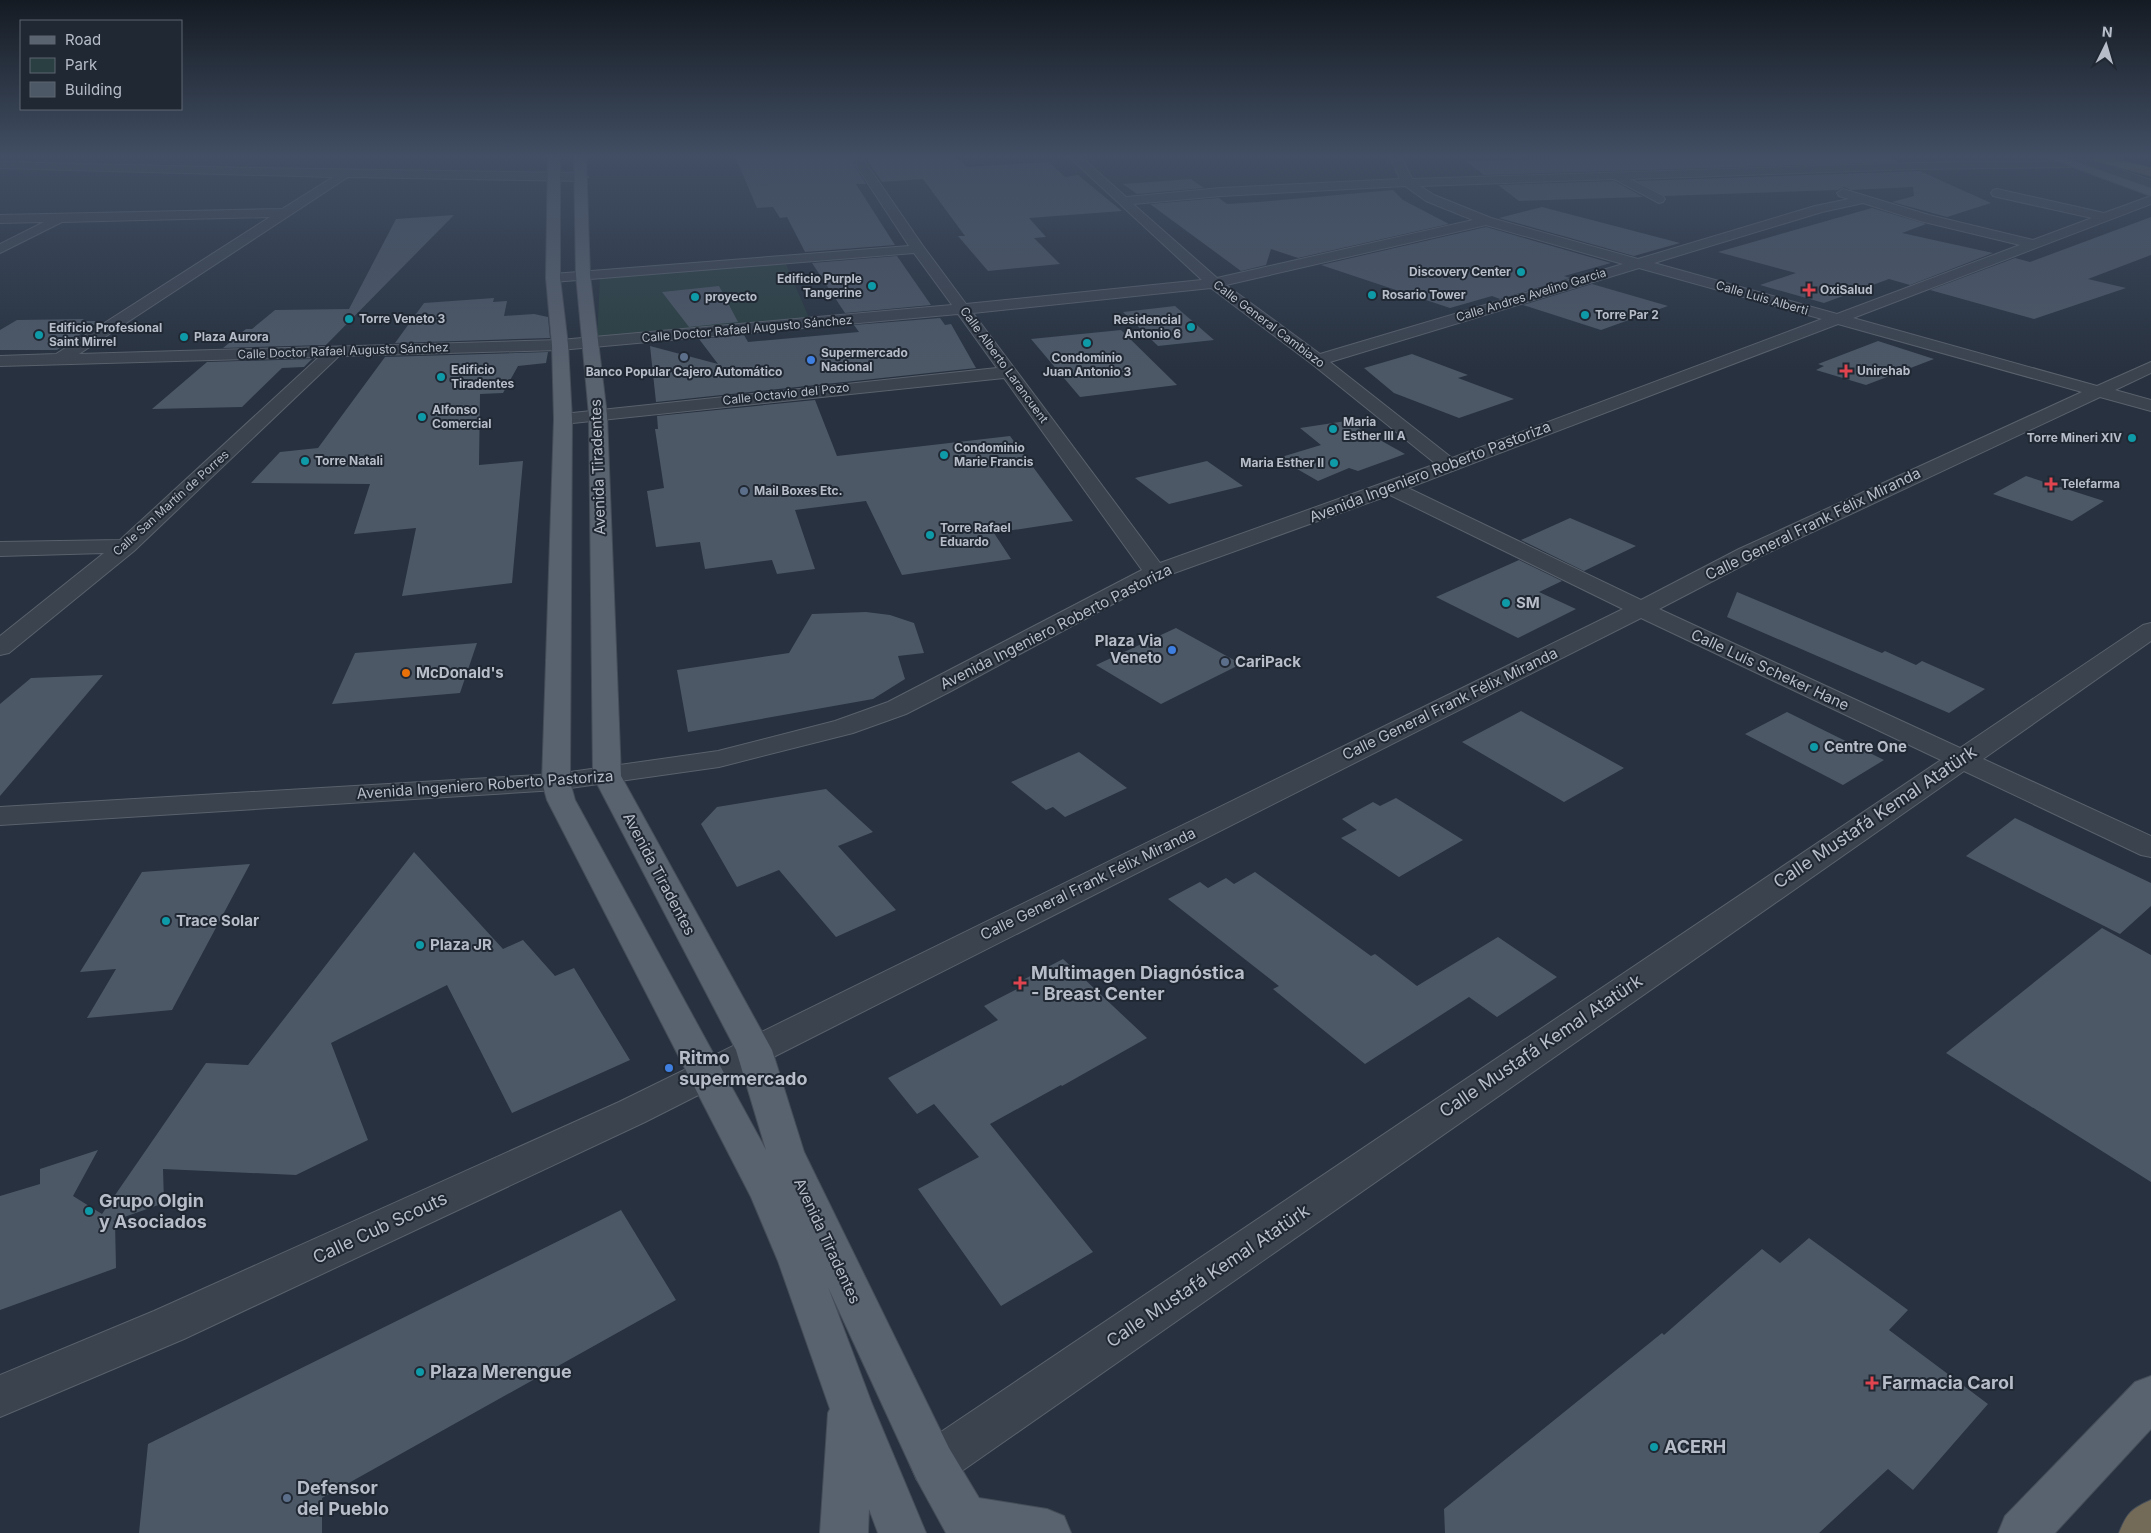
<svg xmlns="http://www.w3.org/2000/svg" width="2151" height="1533" font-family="Inter,sans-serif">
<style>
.green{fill:#2a3f41}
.building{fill:#4d5867}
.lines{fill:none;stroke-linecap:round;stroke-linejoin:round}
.minor-casing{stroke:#59616c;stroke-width:2}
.major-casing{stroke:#444c58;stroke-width:2}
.highway-casing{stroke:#464e59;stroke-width:2}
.minor{fill:#3b434f;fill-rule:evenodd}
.major{fill:#59626f;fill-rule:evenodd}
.highway{fill:#746a58;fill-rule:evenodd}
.culture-dot{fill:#0f9aa8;stroke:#202834;stroke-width:2}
.health-dot{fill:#e0444e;stroke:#202834;stroke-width:2}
.service-dot{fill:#5c6f8a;stroke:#202834;stroke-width:2}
.shop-dot{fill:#3f7fe0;stroke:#202834;stroke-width:2}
.food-dot{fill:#e8710a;stroke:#202834;stroke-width:2}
.labels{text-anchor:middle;stroke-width:4;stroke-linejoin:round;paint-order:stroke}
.far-poi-label{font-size:12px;font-weight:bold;fill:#b7bec9;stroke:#202834;text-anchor:start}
.far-street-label{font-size:12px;fill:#b7bec9;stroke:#202834}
.street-label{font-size:15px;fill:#b7bec9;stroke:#202834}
.poi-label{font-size:15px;font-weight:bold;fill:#b7bec9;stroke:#202834;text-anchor:start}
.near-street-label{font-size:18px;fill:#b7bec9;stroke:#202834}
.near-poi-label{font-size:18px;font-weight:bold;fill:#b7bec9;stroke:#202834;text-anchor:start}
</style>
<rect width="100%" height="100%" fill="#27313f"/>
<polygon class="green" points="785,262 810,320 597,339 600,277"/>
<g class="building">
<polygon points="735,156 848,156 866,184 856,184 895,245 805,252 787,217 780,218 773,207 757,208"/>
<polygon points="864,156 956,156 966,167 1049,162 1065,177 1078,175 1122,211 1029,218 1046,237 1034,238 1060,264 988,271 958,236 965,236 923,179 882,182"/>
<polygon points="1548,156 1887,156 1899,162 1484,175 1466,161 1552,159"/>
<polygon points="1920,171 1991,203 1947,217 1892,202 1914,196 1913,187 1851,190 1844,187 1838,190 1665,196 1637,181"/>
<polygon points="1191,179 1204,188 1137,194 1123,184"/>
<polygon points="1614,181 1643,197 1519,201 1498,185"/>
<polygon points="1393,190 1403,200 1449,224 1298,258 1271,249 1266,265 1241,271 1150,204 1219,198 1227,204 1259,202"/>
<polygon points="1542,207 1680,243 1634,256 1499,218"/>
<polygon points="1872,208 1926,224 1902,233 1993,253 1910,285 1889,279 1824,303 1760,285 1796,273 1718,252"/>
<polygon points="454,215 326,345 223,348 246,329 252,329 275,310 349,309 396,219"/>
<polygon points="2151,217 2151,255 2088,279 2126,288 2034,319 1930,290 2015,258 2030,262"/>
<polygon points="1486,227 1611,263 1564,276 1570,278 1500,299 1492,296 1450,308 1321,265"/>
<polygon points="897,256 931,305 845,313 812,263"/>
<polygon points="1592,284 1668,306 1601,330 1523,305"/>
<polygon points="719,286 738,322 689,327 662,292"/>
<polygon points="494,298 493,302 507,301 504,316 534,314 548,317 550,338 395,343 424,303"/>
<polygon points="1175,306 1214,340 1158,346 1123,312"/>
<polygon points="940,318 945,325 951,324 976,368 656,402 650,346 718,364 699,339 744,335 748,342 859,332 854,325"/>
<polygon points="84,319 81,321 100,321 57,350 0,350 0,330 17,320"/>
<polygon points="1121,330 1177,385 1080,397 1031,339"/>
<polygon points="1878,341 1934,359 1866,385 1816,370 1824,366 1818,364"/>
<polygon points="548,352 546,363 518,366 503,393 480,394 479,465 523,461 512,583 402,596 416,528 354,534 370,484 251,483 280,452 318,448 385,357"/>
<polygon points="1412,354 1468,375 1458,378 1514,399 1459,418 1394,393 1364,368"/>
<polygon points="312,359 304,367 282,368 242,407 152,409 207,362"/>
<polygon points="815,400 837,456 1010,436 1073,521 994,533 1011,559 902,575 866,501 795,510 815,569 777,574 772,560 705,569 700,542 656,547 647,491 664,488 655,429 658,429 657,416"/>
<polygon points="1346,421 1405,454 1358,471 1349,468 1318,481 1278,458 1321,445 1300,428"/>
<polygon points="1207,461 1243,486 1169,504 1135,478"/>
<polygon points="2026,476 2104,501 2072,521 1993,494"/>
<polygon points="1570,518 1636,546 1584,571 1521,540"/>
<polygon points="1519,560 1562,581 1539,592 1576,609 1518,638 1436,597"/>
<polygon points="1737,592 1882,653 1885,651 1916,665 1922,661 1985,689 1949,713 1727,617"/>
<polygon points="866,612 890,615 914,623 924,653 898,656 905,679 873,699 688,732 677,670 789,653 812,614"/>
<polygon points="1176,628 1241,664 1161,704 1096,665"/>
<polygon points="477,643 460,693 332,704 355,653"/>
<polygon points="103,675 0,796 0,704 31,678"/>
<polygon points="1521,711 1624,768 1564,802 1462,742"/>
<polygon points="1787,712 1884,760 1843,785 1745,734"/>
<polygon points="1079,752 1127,788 1065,817 1053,807 1046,810 1011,782"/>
<polygon points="826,789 873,832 838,846 896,910 836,937 779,870 737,887 701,824 717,807"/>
<polygon points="1396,798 1463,840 1399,877 1341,838 1357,830 1342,819 1373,802 1380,806"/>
<polygon points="2015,818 2151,883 2151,906 2120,934 1966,856"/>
<polygon points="414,852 503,949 523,940 555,976 574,968 630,1060 512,1113 447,985 331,1043 368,1140 296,1175 163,1169 164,1203 113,1221 115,1222 116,1268 0,1310 0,1196 40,1184 40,1169 98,1150 73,1196 102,1214 206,1063 248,1065"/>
<polygon points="250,864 172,1010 87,1018 116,969 80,972 142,872"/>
<polygon points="1255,872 1371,956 1375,954 1417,986 1498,937 1557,977 1497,1017 1469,997 1365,1064 1273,989 1279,986 1168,899 1200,882 1208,888 1226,878 1234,884"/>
<polygon points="2102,928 2151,955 2151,1182 1946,1053"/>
<polygon points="1063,959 1147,1038 1062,1086 1061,1085 990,1124 1093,1252 1001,1306 918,1189 979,1157 934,1104 917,1114 888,1078 998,1020 984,1006 1019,988 1015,984"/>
<polygon points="621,1210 676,1300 322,1498 322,1533 139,1533 148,1444"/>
<polygon points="1809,1238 1908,1310 1889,1330 1988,1404 1913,1490 1888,1469 1819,1533 1445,1533 1444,1509 1662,1333 1664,1335 1762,1249 1780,1263"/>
</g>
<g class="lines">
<g class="minor-casing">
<path id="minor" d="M 850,156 L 861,156 L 923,246 L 966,304 L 1202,280 L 1068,156 L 1080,156 L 1126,197 L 1221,188 L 1400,179 L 1390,156 L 1401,156 L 1412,179 L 1914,163 L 2070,161 L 2063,156 L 2080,156 L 2151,180 L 2151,188 L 2076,162 L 2075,166 L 2071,167 L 1914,169 L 1630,179 L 1663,196 L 1665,199 L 1663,202 L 1659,203 L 1614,179 L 1420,186 L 1434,195 L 1491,218 L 1638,259 L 1815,206 L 1849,199 L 1839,196 L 1837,193 L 1843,189 L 1929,215 L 2033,240 L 2092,218 L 1993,196 L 1991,193 L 1993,190 L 1997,189 L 2104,213 L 2151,196 L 2151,204 L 1853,318 L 2097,386 L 2151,362 L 2151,373 L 2115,390 L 2151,400 L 2151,411 L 2100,397 L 1755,559 L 1659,609 L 1960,748 L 2143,625 L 2151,623 L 2151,641 L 1983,759 L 2151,836 L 2151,857 L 2141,855 L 1964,771 L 949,1480 L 933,1487 L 917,1480 L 910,1464 L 917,1448 L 1941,760 L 1641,618 L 645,1122 L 184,1339 L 0,1417 L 0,1375 L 154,1311 L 619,1102 L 1623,609 L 1390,495 L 1163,577 L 951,691 L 906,714 L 853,733 L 719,767 L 556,790 L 0,825 L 0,807 L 556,774 L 718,751 L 835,721 L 888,702 L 1142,570 L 1004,378 L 563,424 L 557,423 L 554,419 L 557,415 L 563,414 L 997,368 L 958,314 L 560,350 L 339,356 L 134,551 L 9,653 L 0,655 L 0,636 L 104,553 L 0,556 L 0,542 L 120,540 L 319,357 L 0,366 L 0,356 L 56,354 L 270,217 L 62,222 L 0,253 L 0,244 L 44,222 L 0,223 L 0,215 L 282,209 L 333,177 L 0,168 L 0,162 L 252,168 L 582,173 L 588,177 L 582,181 L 348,177 L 79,354 L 560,340 L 952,305 L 914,253 L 553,282 L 548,281 L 546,278 L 548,275 L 553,274 L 909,246 ZM 1405,186 L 1426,201 L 1473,220 L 1217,278 L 1133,204 L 1221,196 ZM 1863,203 L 1920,221 L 2020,245 L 1837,314 L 1654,263 L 1822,212 ZM 1486,225 L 1623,264 L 1320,354 L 1226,285 ZM 1639,268 L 1822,319 L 1452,458 L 1330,362 ZM 1211,288 L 1312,364 L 1436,464 L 1160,563 L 973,313 ZM 1838,324 L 2082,392 L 1739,549 L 1641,600 L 1408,488 Z"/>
</g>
<g class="major-casing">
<g id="major">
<polygon points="548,156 560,156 560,278 568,345 572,419 570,782 575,800 766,1150 736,1050 593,776 589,415 576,275 574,156 586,156 590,275 607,415 621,776 772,1050 804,1152 949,1448 979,1498 1047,1509 1064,1516 1071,1533 946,1533 917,1480 828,1287 872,1404 926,1533 878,1533 869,1509 868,1533 820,1533 828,1413 830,1409 778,1261 751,1197 547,800 542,782 554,419 552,345 546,278"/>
<polygon points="2043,156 2060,156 2151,188 2151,196"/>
<polygon points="2151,1376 2151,1429 2055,1533 1998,1533 2005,1516 2135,1382"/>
</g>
</g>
<g class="highway-casing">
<g id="highway">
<polygon points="2091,156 2103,156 2151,168 2151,176 2092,160"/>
<path d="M 2151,1500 L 2151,1533 L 2119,1533 C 2127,1513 2131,1509 2151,1500 Z"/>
</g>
</g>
<use href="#minor" class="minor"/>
<use href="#major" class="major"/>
<use href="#highway" class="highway"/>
</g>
<linearGradient id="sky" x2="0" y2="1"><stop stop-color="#151b23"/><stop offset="0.42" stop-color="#414e63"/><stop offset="1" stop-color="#414e63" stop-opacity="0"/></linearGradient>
<rect width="2151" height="371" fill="url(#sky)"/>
<g class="culture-dot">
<circle cx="1521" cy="272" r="5"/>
<circle cx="872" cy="286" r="5"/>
<circle cx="1372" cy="295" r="5"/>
<circle cx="695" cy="297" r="5"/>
<circle cx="1585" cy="315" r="5"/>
<circle cx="349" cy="319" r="5"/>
<circle cx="1191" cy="327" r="5"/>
<circle cx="39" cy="335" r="5"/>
<circle cx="184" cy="337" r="5"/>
<circle cx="1087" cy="343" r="5"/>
<circle cx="441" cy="377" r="5"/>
<circle cx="422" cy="417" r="5"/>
<circle cx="1333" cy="429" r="5"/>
<circle cx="2132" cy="438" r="5"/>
<circle cx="944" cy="455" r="5"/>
<circle cx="305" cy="461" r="5"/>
<circle cx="1334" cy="463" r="5"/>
<circle cx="930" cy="535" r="5"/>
<circle cx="1506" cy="603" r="5"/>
<circle cx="1814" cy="747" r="5"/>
<circle cx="166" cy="921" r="5"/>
<circle cx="420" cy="945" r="5"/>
<circle cx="89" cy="1211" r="5"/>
<circle cx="420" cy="1372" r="5"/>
<circle cx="1654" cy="1447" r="5"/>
</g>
<g class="health-dot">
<path d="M1806.5 282.5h5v5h5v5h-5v5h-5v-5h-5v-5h5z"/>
<path d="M1843.5 363.5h5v5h5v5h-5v5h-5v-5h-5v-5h5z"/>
<path d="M2048.5 476.5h5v5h5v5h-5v5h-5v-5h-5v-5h5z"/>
<path d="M1017.5 975.5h5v5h5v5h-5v5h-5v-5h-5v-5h5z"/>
<path d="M1869.5 1375.5h5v5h5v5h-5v5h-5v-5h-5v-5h5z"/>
</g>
<g class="service-dot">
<circle cx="684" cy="357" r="5"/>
<circle cx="744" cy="491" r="5"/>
<circle cx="1225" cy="662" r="5"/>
<circle cx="287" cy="1498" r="5"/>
</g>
<g class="shop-dot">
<circle cx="811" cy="360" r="5"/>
<circle cx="1172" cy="650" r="5"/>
<circle cx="669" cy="1068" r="5"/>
</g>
<circle class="food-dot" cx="406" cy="673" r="5"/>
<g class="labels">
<g class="far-poi-label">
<text x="1511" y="276" text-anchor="end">Discovery Center</text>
<text x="862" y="283" text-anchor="end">Edificio Purple<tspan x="862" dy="14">Tangerine</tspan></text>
<text x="1820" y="294">OxiSalud</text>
<text x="1382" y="299">Rosario Tower</text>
<text x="705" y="301">proyecto</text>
<text x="1595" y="319">Torre Par 2</text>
<text x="359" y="323">Torre Veneto 3</text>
<text x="1181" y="324" text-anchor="end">Residencial<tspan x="1181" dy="14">Antonio 6</tspan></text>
<text x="49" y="332">Edificio Profesional<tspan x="49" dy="14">Saint Mirrel</tspan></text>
<text x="194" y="341">Plaza Aurora</text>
<text x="821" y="357">Supermercado<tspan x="821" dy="14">Nacional</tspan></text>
<text x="1087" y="362" text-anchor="middle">Condominio<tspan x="1087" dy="14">Juan Antonio 3</tspan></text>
<text x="451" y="374">Edificio<tspan x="451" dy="14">Tiradentes</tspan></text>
<text x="1857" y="375">Unirehab</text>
<text x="684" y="376" text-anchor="middle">Banco Popular Cajero Automático</text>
<text x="432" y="414">Alfonso<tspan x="432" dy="14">Comercial</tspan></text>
<text x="1343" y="426">Maria<tspan x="1343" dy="14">Esther III A</tspan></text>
<text x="2122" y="442" text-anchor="end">Torre Mineri XIV</text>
<text x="954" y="452">Condominio<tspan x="954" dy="14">Marie Francis</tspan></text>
<text x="315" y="465">Torre Natali</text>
<text x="1324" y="467" text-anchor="end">Maria Esther II</text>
<text x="2061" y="488">Telefarma</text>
<text x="754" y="495">Mail Boxes Etc.</text>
<text x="940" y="532">Torre Rafael<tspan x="940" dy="14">Eduardo</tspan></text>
</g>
<g class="far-street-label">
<text transform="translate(1531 295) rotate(-17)" y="4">Calle Andres Avelino Garcia</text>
<text transform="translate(1762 298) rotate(16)" y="4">Calle Luis Alberti</text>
<text transform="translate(1269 324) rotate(37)" y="4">Calle General Cambiazo</text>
<text transform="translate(747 329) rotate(-5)" y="4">Calle Doctor Rafael Augusto Sánchez</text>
<text transform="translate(343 351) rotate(-2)" y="4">Calle Doctor Rafael Augusto Sánchez</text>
<text transform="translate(1004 365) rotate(54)" y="4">Calle Alberto Larancuent</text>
<text transform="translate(786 394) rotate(-6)" y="4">Calle Octavio del Pozo</text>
<text transform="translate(171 503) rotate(-42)" y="4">Calle San Martín de Porres</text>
</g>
<g class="street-label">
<text transform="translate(598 467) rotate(-92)" y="5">Avenida Tiradentes</text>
<text transform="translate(1430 472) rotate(-21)" y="5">Avenida Ingeniero Roberto Pastoriza</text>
<text transform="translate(1813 524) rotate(-26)" y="5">Calle General Frank Félix Miranda</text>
<text transform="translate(1056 627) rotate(-27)" y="5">Avenida Ingeniero Roberto Pastoriza</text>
<text transform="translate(1770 670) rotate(25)" y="5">Calle Luis Scheker Hane</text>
<text transform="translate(1450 704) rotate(-26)" y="5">Calle General Frank Félix Miranda</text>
<text transform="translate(485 785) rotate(-4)" y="5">Avenida Ingeniero Roberto Pastoriza</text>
<text transform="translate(659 874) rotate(62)" y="5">Avenida Tiradentes</text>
<text transform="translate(1088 884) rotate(-26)" y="5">Calle General Frank Félix Miranda</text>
<text transform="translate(827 1241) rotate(65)" y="5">Avenida Tiradentes</text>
</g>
<g class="poi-label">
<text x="1516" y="608">SM</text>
<text x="1162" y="646" text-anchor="end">Plaza Via<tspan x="1162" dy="17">Veneto</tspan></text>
<text x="1235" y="667">CariPack</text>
<text x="416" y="678">McDonald's</text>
<text x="1824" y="752">Centre One</text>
<text x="176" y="926">Trace Solar</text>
<text x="430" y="950">Plaza JR</text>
</g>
<g class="near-street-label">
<text transform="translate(1875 817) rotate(-34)" y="6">Calle Mustafá Kemal Atatürk</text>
<text transform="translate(1541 1046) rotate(-34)" y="6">Calle Mustafá Kemal Atatürk</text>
<text transform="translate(380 1228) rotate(-25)" y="6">Calle Cub Scouts</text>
<text transform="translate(1208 1276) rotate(-34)" y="6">Calle Mustafá Kemal Atatürk</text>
</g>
<g class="near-poi-label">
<text x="1031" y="979">Multimagen Diagnóstica<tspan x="1031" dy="21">- Breast Center</tspan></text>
<text x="679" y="1064">Ritmo<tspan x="679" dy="21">supermercado</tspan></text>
<text x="99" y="1207">Grupo Olgin<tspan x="99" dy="21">y Asociados</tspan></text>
<text x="430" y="1378">Plaza Merengue</text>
<text x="1882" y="1389">Farmacia Carol</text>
<text x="1664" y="1453">ACERH</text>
<text x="297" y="1494">Defensor<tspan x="297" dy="21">del Pueblo</tspan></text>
</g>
</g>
<rect x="20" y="20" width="162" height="90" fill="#202834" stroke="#5c6470"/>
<rect x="30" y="36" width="25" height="8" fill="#59626f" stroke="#5c6470"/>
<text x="65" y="45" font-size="15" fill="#b7bec9">Road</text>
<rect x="30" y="58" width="25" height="15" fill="#2a3f41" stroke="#5c6470"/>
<text x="65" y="70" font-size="15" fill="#b7bec9">Park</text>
<rect x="30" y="82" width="25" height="15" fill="#4d5867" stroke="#5c6470"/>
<text x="65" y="95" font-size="15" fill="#b7bec9">Building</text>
<g transform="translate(2106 45) rotate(5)" stroke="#202834" stroke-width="4" paint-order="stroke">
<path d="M0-4L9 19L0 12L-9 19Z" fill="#b7bec9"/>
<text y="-8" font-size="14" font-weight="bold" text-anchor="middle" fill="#b7bec9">N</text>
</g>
</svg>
